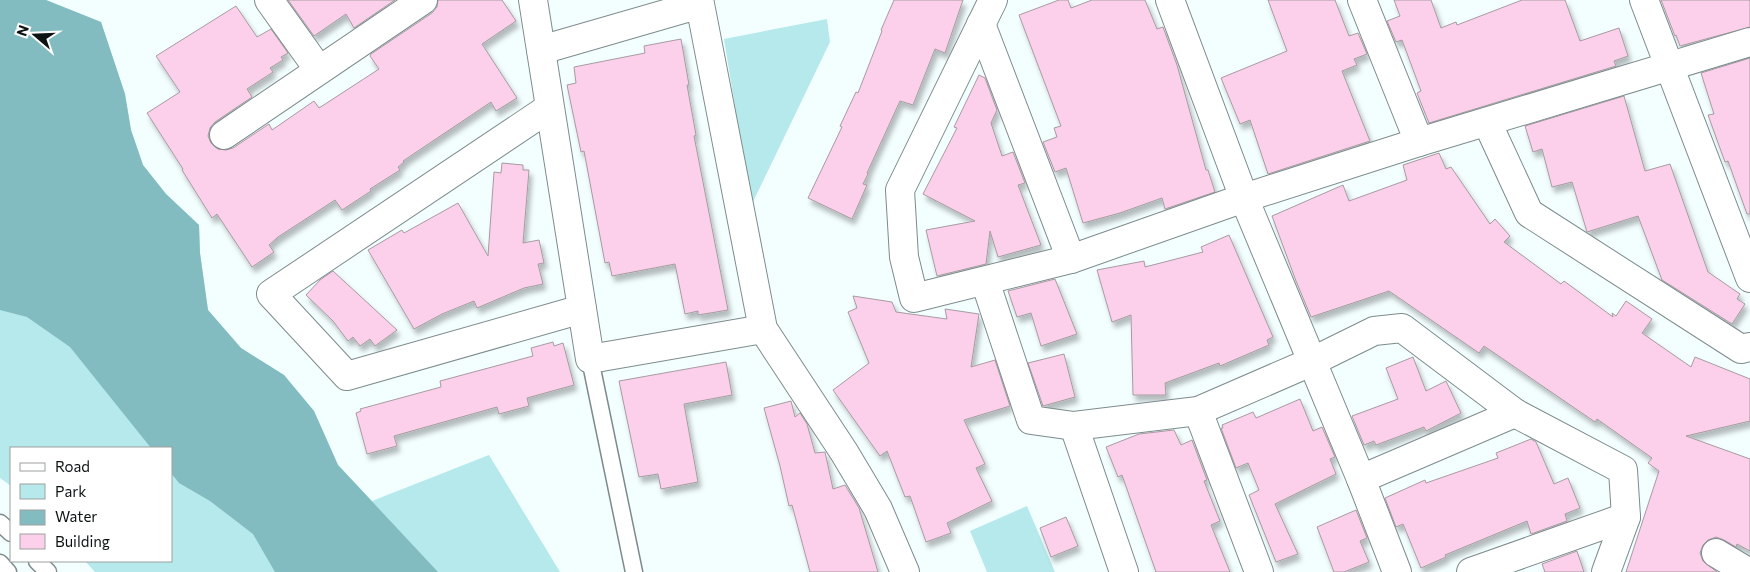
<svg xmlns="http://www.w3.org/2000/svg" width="1750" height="572" font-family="Commissioner,sans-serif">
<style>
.green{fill:#b6e9ec}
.water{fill:#83bcc0}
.building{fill:#fcd0ea;stroke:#a69ba1;filter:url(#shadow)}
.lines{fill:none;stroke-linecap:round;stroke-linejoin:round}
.service-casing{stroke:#7e8b8c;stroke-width:19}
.minor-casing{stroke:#7e8b8c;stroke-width:30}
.service{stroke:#fff;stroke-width:16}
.minor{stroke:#fff;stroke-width:28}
</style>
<defs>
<filter id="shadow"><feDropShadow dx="3" dy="5.5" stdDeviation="2.5" flood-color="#0004"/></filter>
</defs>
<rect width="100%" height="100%" fill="#f3feff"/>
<g class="green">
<polygon points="0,0 46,0 101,22 125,94 131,130 143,165 166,194 199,225 200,253 208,310 241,348 284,375 314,411 338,465 372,501 489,455 560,572 95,572 85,561 171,561 171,448 11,448 11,486 0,478"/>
<polygon points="827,19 830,42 751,206 724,39"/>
<polygon points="1027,506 1055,572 987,572 970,531"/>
</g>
<polygon class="water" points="0,0 46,0 101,22 125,94 131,130 143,165 166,194 199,225 200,253 208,310 241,348 284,375 314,411 338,465 438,572 275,572 253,534 210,501 179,483 171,473 171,448 151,448 70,347 27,317 0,310"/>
<g class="building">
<polygon points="288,0 395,0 354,28 346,14 314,36"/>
<polygon points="438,0 502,0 516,21 482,44 517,98 496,111 491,102 403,161 404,162 398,167 400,170 370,189 371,191 342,210 335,200 278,237 269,245 274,252 252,267 217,214 212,218 182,170 183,169 147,113 180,92 156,56 236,6 257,37 271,29 288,53 281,57 283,60 270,68 273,72 247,89 252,97 215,122 210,128 208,136 211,143 218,149 226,150 233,148 269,124 272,130 314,101 319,108 379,69 370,56 371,54 432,13 437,7"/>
<polygon points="894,0 963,0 945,53 935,49 913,105 900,101 867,173 868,174 863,184 867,185 852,219 808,198 842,127 840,126 856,92 858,93 882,31 881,30"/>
<polygon points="1059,0 1068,0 1071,8 1092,0 1145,0 1157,29 1163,27 1177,65 1206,170 1208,170 1215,192 1165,209 1162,198 1120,213 1083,223 1066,168 1055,172 1043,142 1057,137 1054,128 1061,126 1019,15"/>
<polygon points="1268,0 1335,0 1349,36 1358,33 1367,54 1354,59 1357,65 1342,71 1370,141 1268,174 1250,120 1240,124 1221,78 1287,51"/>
<polygon points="1394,0 1431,0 1441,28 1456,22 1457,25 1522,0 1565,0 1580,41 1619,28 1628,56 1614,61 1616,66 1429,123 1417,93 1421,91 1402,40 1396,42 1387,21 1400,16"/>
<polygon points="1661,0 1750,0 1750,27 1680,46 1676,35 1675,36"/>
<polygon points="681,39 689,85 687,85 696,135 694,136 728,310 698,315 698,311 685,314 675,264 612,276 609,262 605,263 584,151 581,152 567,85 576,83 574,67 645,53 644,46"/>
<polygon points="1750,58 1750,214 1747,214 1728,161 1725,162 1708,115 1714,114 1701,73"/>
<polygon points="979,75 985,78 997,110 991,123 1002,156 1013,152 1025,183 1018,185 1041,245 998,257 990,231 986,264 937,276 926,230 975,221 923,194 957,128 954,127"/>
<polygon points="1624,96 1645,171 1670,164 1708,272 1740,294 1737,299 1745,304 1732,324 1662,280 1638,216 1587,232 1572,182 1552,187 1542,149 1533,152 1525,126"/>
<polygon points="1439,153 1446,169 1451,167 1490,224 1495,219 1510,236 1504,242 1561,284 1564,281 1613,317 1612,313 1616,316 1626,301 1652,319 1642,333 1691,367 1695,357 1750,379 1750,421 1686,436 1750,459 1750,551 1737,544 1736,547 1724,540 1716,537 1708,540 1703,545 1700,553 1703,561 1717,572 1626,572 1659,471 1648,463 1652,458 1597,419 1595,422 1484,346 1479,353 1389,291 1311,317 1296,281 1272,216 1343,185 1349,201 1407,180 1403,165"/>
<polygon points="502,163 523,165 523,170 529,170 523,243 539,240 544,263 538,264 543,284 524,288 477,308 474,301 442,314 414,329 368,250 402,230 404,233 458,203 488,256 494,172 501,173"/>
<polygon points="1229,235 1270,330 1273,337 1267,340 1269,345 1220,366 1219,363 1165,383 1166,395 1133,395 1131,315 1112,322 1097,270 1144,261 1145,267 1203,252 1201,247"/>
<polygon points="333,271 397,330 375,346 370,339 360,346 353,337 348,341 333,321 306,295 320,280"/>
<polygon points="1055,279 1077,334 1041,346 1031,313 1017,317 1008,291"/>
<polygon points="853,296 892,302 896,312 947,319 945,309 979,314 971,367 995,360 1010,406 964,420 985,464 976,468 992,501 947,523 951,533 926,542 910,496 905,497 887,451 880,456 833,390 869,363 848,312 857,308"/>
<polygon points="553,342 554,346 563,343 574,385 527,398 529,406 499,414 497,407 394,436 397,446 367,454 356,413 361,411 360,409 441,387 440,381 533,356 531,348"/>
<polygon points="1064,354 1075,397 1043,406 1028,363"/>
<polygon points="1413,357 1426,391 1446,381 1461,413 1426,431 1424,427 1376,445 1374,441 1364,445 1352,416 1398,399 1386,368"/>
<polygon points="726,362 732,395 684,404 698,482 661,489 658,474 639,477 619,381"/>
<polygon points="1300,399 1313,431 1322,427 1335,457 1330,459 1336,474 1275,504 1298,554 1276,562 1249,495 1259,490 1248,463 1236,468 1221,428 1223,428 1222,425 1253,412 1256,418"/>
<polygon points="791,401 795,417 800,413 807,424 815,453 825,452 833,489 845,485 859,508 878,572 810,572 792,505 789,506 780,466 764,408"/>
<polygon points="1174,430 1181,445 1192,440 1207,480 1204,481 1220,521 1211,525 1230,572 1156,572 1122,475 1118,477 1106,447 1139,434"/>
<polygon points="1531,439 1536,442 1554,484 1568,478 1580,508 1565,514 1567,521 1531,534 1527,521 1445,555 1446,557 1421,568 1403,524 1396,527 1385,498 1425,480 1426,483 1498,458 1496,453"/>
<polygon points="1356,510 1367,538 1360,541 1369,562 1344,572 1334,572 1317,527"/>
<polygon points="1066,517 1078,546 1051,557 1040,528"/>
<polygon points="1577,551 1584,572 1545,572 1542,564"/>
</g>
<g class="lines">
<g class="service-casing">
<g id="service">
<polyline points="590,359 634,572"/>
<polyline points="0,523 11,533"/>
<polyline points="37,561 48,572"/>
<polyline points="0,563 8,572"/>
</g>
</g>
<g class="minor-casing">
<g id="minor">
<polyline points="269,0 319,70"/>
<polyline points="533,0 590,359 763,329"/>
<polyline points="993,0 900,190 904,257 914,298 1071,259 1244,198 1419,142 1750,42"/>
<polyline points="1170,0 1244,198 1361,479 1397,572"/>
<polyline points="1362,0 1419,142"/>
<polyline points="1644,0 1750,278"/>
<polyline points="981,24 1071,259"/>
<polyline points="541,50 700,4 763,329 844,452 878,509 905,572"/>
<polyline points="549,108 271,294 347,376 582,309"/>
<polyline points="1487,122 1529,213 1741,349 1750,347"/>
<polyline points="224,135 423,0"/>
<polyline points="985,281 1031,420 1074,426 1198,411 1311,362 1374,331 1402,328 1515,413 1623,470 1626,517 1606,572"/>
<polyline points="1198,411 1259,572"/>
<polyline points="1074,426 1124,572"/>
<polyline points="1361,479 1515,413"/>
<polyline points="1716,553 1748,572"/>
<polyline points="1471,572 1626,517"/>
</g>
</g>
<use href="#service" class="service"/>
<use href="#minor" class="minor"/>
</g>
<rect x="10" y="447" width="162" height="115" fill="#ffffff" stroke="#9ea0a0"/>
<rect x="20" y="463" width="25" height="8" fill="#ffffff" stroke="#9ea0a0"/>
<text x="55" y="472" font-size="15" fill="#0d1212">Road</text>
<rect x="20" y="484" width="25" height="15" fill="#b6e9ec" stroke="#9ea0a0"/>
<text x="55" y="497" font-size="15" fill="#0d1212">Park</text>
<rect x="20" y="510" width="25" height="15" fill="#83bcc0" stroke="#9ea0a0"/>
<text x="55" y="522" font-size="15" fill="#0d1212">Water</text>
<rect x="20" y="534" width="25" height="15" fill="#fcd0ea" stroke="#9ea0a0"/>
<text x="55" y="547" font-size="15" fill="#0d1212">Building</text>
<g transform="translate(35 35) rotate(289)" stroke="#ffffff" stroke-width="4" paint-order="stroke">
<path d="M0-4L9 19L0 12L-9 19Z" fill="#0d1212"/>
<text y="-8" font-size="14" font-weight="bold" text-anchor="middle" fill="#0d1212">N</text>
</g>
</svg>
